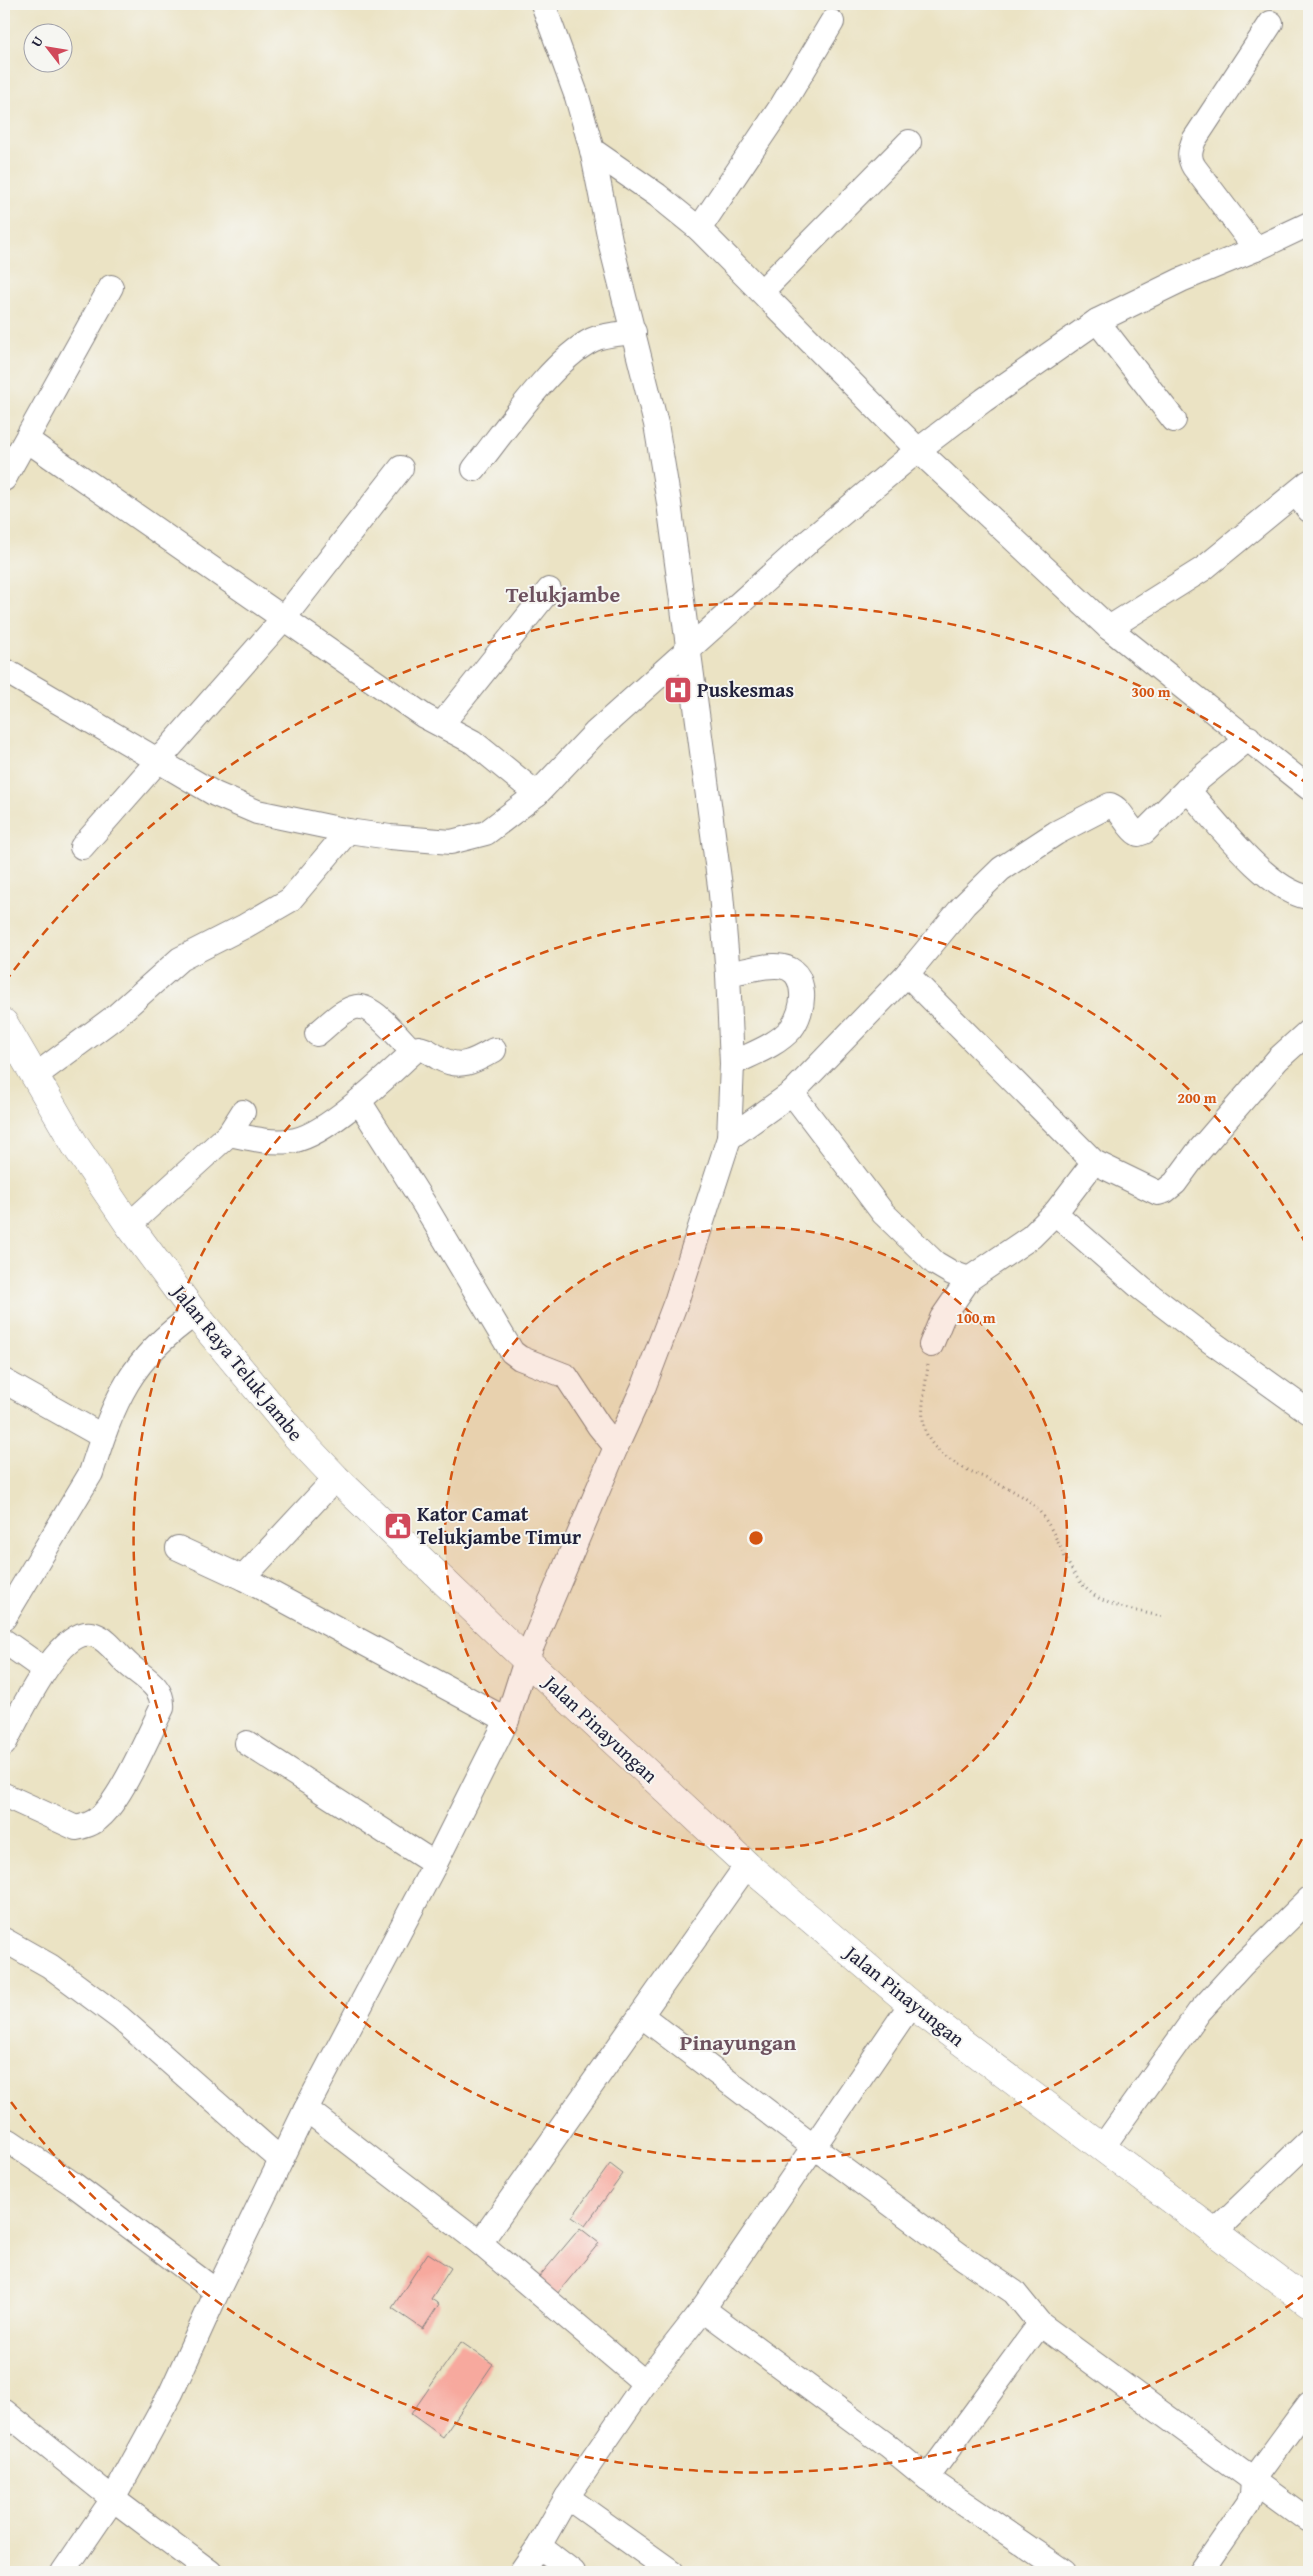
<svg xmlns="http://www.w3.org/2000/svg" width="1313" height="2576" font-family="'Gentium Book Plus',serif">
<style>
.building{fill:#f7a99e}
.lines{fill:none;stroke-linecap:round;stroke-linejoin:round}
.minor-casing{stroke:#868280;stroke-width:26}
.major-casing{stroke:#868280;stroke-width:29}
.path{stroke:#868280;stroke-width:3;stroke-dasharray:1 4;stroke-linecap:butt}
.minor{stroke:#fff;stroke-width:24}
.major{stroke:#fff;stroke-width:28}
.ring{fill:none;stroke:#d45411;stroke-width:2.5;stroke-dasharray:9 6}
.labels{text-anchor:middle;stroke-width:4;stroke-linejoin:round;paint-order:stroke}
.poi-label{font-size:20px;font-weight:bold;fill:#22223b;stroke:#f6f6f2;text-anchor:start}
.street-label{font-size:20px;fill:#22223b;stroke:#f6f6f2}
.quarter-label{font-size:22px;font-weight:bold;fill:#6d515e;stroke:#f6f6f2}
.centre{fill:#d45411;stroke:#f6f6f2;stroke-width:2.5}
.ring-label{font-size:15px;text-anchor:middle;font-weight:bold;fill:#d45411;stroke:#f6f6f2;stroke-width:4;stroke-linejoin:round;paint-order:stroke}
</style>
<rect width="100%" height="100%" fill="#f6f6f2"/>
<filter id="ink" filterUnits="userSpaceOnUse"><feTurbulence type="fractalNoise" baseFrequency=".02" numOctaves="2"/><feDisplacementMap in="SourceGraphic" scale="10" xChannelSelector="R" yChannelSelector="G"/><feConvolveMatrix kernelMatrix="1 2 1 2 8 2 1 2 1" color-interpolation-filters="sRGB"/></filter>
<filter id="wash" filterUnits="userSpaceOnUse"><feTurbulence type="fractalNoise" baseFrequency=".0096" numOctaves="4" result="noise"/><feDisplacementMap in="SourceGraphic" scale="20" xChannelSelector="R" yChannelSelector="G"/><feGaussianBlur stdDeviation="1.12" result="paint"/><feColorMatrix in="noise" values="0 0 0 0 0 0 0 0 0 0 0 0 0 0 0 0 0 1.4 0 .05"/><feComposite in="paint" operator="in"/></filter>
<g filter="url(#wash)">
<rect width="100%" height="100%" fill="#ebe3c4"/>
<g id="blocks">
<g class="building">
<polygon points="610,2164 623,2174 585,2226 572,2217"/>
<polygon points="580,2228 599,2243 552,2300 533,2284"/>
<polygon points="428,2253 451,2268 431,2299 439,2304 423,2329 392,2308"/>
<polygon points="461,2342 493,2364 443,2437 411,2414"/>
</g>
</g>
</g>
<g filter="url(#ink)">
<use href="#blocks" fill-opacity="0" stroke="#868280" stroke-width="1"/>
<g class="lines">
<g class="minor-casing">
<g id="minor">
<polyline points="592,150 657,195 699,229 918,450 1109,628 1309,788"/>
<polyline points="699,229 783,104 832,22"/>
<path d="M 1256,249 L 1194,167 C 1188,157 1190,151 1194,140 L 1271,23"/>
<polyline points="762,291 909,142"/>
<polyline points="1097,321 1174,420"/>
<polyline points="27,440 424,716 473,742 537,794"/>
<path d="M 474,469 C 503,433 552,360 592,340 C 604,334 621,334 634,332"/>
<polyline points="4,479 111,287"/>
<polyline points="1296,494 1309,510"/>
<polyline points="1109,628 1203,569 1309,482"/>
<polyline points="4,670 215,794 257,812 348,831 390,837 451,842 486,833 537,794 595,733 808,542 918,450 984,400 1097,321 1181,280 1256,249 1309,224"/>
<polyline points="442,724 549,590"/>
<path d="M 1187,789 C 1214,819 1269,893 1309,897"/>
<polyline points="82,847 283,619 401,468"/>
<path d="M 728,974 C 757,969 799,951 802,993 C 803,1005 798,1020 791,1029 C 776,1046 751,1054 732,1064"/>
<polyline points="907,974 1094,1162 1158,1193 1165,1191 1175,1183 1197,1153 1278,1059 1309,1031"/>
<path d="M 317,1034 C 327,1026 343,1009 356,1007 C 373,1004 401,1040 413,1052"/>
<polyline points="35,1076 116,1016 180,959 245,926 290,900 348,831"/>
<polyline points="792,1093 883,1213 935,1263 952,1273 969,1279"/>
<polyline points="359,1101 424,1204 512,1352 520,1358 566,1376 599,1426 616,1447"/>
<path d="M 229,1134 C 249,1138 269,1143 289,1141 C 325,1139 390,1072 418,1048 C 427,1049 432,1054 439,1058 C 461,1070 475,1061 494,1050"/>
<path d="M 729,1138 L 792,1093 L 907,974 L 964,905 L 1001,869 L 1056,833 L 1110,805 C 1123,810 1126,827 1138,834 L 1144,832 L 1187,789 L 1249,738"/>
<polyline points="1055,1213 1142,1289 1210,1341 1309,1412"/>
<polyline points="129,1225 229,1134 243,1112"/>
<polyline points="931,1345 942,1318 969,1279 1031,1237 1055,1213 1094,1162"/>
<polyline points="4,1381 102,1436"/>
<polyline points="178,1548 243,1578 507,1720"/>
<polyline points="243,1578 336,1478"/>
<path d="M 4,1618 L 91,1473 C 114,1400 130,1359 195,1314"/>
<polyline points="4,1641 45,1670"/>
<polyline points="247,1743 435,1864"/>
<path d="M 4,1744 C 17,1720 61,1622 95,1635 C 109,1640 118,1656 129,1665 C 144,1678 164,1687 162,1708 C 148,1736 122,1798 100,1817 C 93,1824 85,1826 76,1828 L 4,1795"/>
<polyline points="4,1940 50,1966 120,2018 281,2160"/>
<polyline points="642,2016 814,2147 965,2259 1014,2292 1040,2324 1309,2521"/>
<polyline points="306,2109 480,2243 645,2383"/>
<polyline points="9,2141 73,2184 217,2292"/>
<polyline points="1102,2148 1199,2012 1242,1965 1309,1899"/>
<polyline points="1214,2232 1309,2141"/>
<polyline points="480,2243 747,1865"/>
<polyline points="703,2309 888,2446 927,2478 1064,2572"/>
<polyline points="4,2411 113,2499 210,2572"/>
<polyline points="927,2478 1040,2324"/>
<polyline points="567,2497 672,2572"/>
<polyline points="539,2546 573,2572"/>
<polyline points="63,2572 113,2499 171,2393 217,2292 306,2109 435,1864 507,1720 526,1660 616,1447 644,1386 677,1299 729,1138 732,1064 728,974 721,894 669,503 656,424 611,245 592,150 577,97 543,4"/>
<polyline points="521,2572 539,2546 567,2497 645,2383 703,2309 911,2004"/>
<polyline points="1201,2572 1248,2504 1252,2495 1253,2480 1309,2404"/>
</g>
</g>
<g class="major-casing">
<polyline id="major" points="4,1023 75,1145 129,1225 195,1314 296,1436 336,1478 526,1660 747,1865 911,2004 1309,2303"/>
</g>
<path class="path" d="M 928,1365 C 926,1387 917,1416 928,1437 C 946,1471 1001,1478 1030,1502 C 1060,1527 1062,1572 1094,1595 C 1112,1608 1141,1611 1163,1617"/>
<use href="#minor" class="minor"/>
<use href="#major" class="major"/>
</g>
</g>
<circle cx="756" cy="1538" r="311" fill="#d45411" fill-opacity=".12"/>
<g class="ring">
<circle cx="756" cy="1538" r="311"/>
<path d="M1309 1826A623 623 0 1 1 1309 1250"/>
<path d="M1305 2294A934 934 0 0 1 5 2094M5 982A934 934 0 0 1 1305 782"/>
</g>
<defs>
<g id="hospital-square" transform="scale(1.4375)"><rect x="-9" y="-9" width="18" height="18" rx="4" fill="#d1495b" stroke="#f6f6f2"/><path d="M-5-5h3v3.5h4V-5h3V5h-3V1.5h-4V5h-3Z" fill="#fff"/></g>
<g id="civic-square" transform="scale(1.4375)"><rect x="-9" y="-9" width="18" height="18" rx="4" fill="#d1495b" stroke="#f6f6f2"/><path d="M-.6-6.5H3V-4.5H.6V-3L4-1V1h2V6H-6V1h2V-1L-.6-3ZM-1.2 2.5V6h2.4V2.5Z" fill="#fff"/></g>
</defs>
<g fill-rule="evenodd">
<use href="#hospital-square" x="678" y="690"/>
<use href="#civic-square" x="398" y="1526"/>
</g>
<g class="labels">
<g class="poi-label">
<text x="697" y="697">Puskesmas</text>
<text x="417" y="1521">Kator Camat<tspan x="417" dy="23">Telukjambe Timur</tspan></text>
</g>
<g class="street-label">
<text transform="translate(238 1363) rotate(51)" y="7">Jalan Raya Teluk Jambe</text>
<text transform="translate(601 1729) rotate(43)" y="7">Jalan Pinayungan</text>
<text transform="translate(905 1996) rotate(39)" y="7">Jalan Pinayungan</text>
</g>
<g class="quarter-label">
<text x="563" y="602">Telukjambe</text>
<text x="738" y="2050">Pinayungan</text>
</g>
</g>
<circle cx="756" cy="1538" r="8" class="centre"/>
<g class="ring-label">
<text x="1151" y="697">300 m</text>
<text x="1197" y="1103">200 m</text>
<text x="976" y="1323">100 m</text>
</g>
<rect width="1313" height="2576" fill="none" stroke="#f6f6f2" stroke-width="20"/>
<g transform="translate(48 48) rotate(301)"><circle r="24" fill="#f6f6f2" stroke="#a1a1a9"/>
<path d="M0-4L9 19L0 12L-9 19Z" fill="#d1495b"/>
<text y="-8" font-size="14" font-weight="bold" text-anchor="middle" fill="#22223b">U</text>
</g>
</svg>
